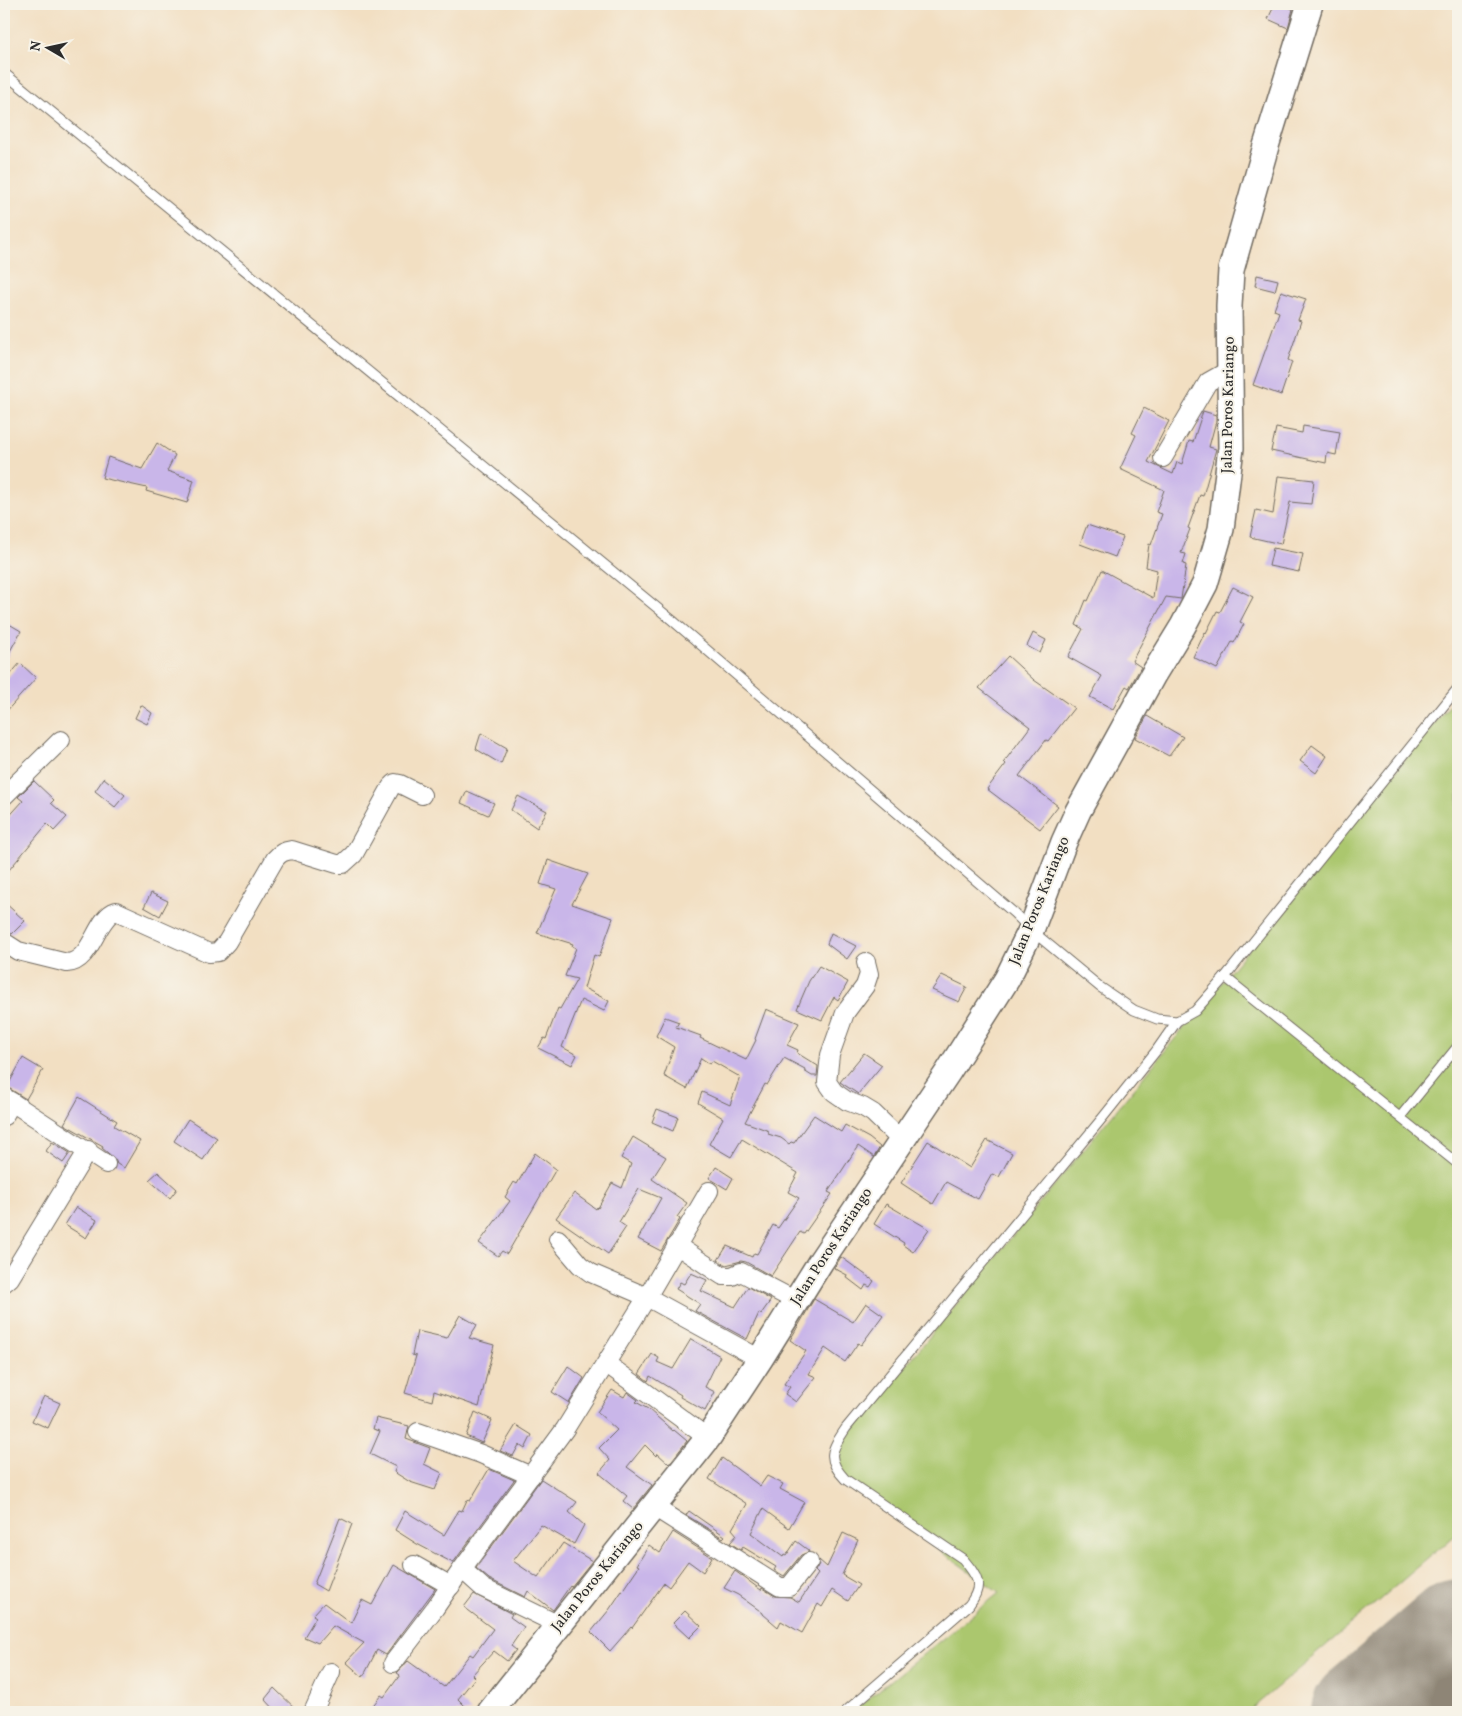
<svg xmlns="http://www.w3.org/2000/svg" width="1462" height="1716" font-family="Vollkorn,serif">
<rect width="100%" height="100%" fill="#f7f3e8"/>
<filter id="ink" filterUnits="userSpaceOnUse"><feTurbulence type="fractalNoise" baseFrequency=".02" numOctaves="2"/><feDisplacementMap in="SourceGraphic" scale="10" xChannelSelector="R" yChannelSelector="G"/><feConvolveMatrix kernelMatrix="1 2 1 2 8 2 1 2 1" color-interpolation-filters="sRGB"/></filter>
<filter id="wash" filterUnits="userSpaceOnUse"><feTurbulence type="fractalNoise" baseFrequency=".0096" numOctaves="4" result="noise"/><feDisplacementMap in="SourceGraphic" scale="20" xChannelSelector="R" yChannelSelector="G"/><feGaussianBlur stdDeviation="1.12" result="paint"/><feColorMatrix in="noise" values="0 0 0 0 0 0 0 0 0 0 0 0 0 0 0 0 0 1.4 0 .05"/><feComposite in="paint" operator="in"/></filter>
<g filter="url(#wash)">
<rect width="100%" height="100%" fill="#f2dfc2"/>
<path fill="#abc76e" stroke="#6b794c" d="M1458 695V1533L1248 1712H852L999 1593 833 1473V1454Z"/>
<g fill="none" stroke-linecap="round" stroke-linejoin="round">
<path stroke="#8e8576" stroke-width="41" d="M1426 1712C1432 1678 1437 1667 1458 1640"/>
<path stroke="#8e8576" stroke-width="104" d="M1363 1712 1458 1631"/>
</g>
<g id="blocks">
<g fill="#c9b6e9">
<path d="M1275 4H1281L1293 9 1288 28 1268 19Z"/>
<path d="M1257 275 1278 280 1275 291 1255 286Z"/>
<path d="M1281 291 1306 299 1298 320 1301 321 1288 360 1292 362 1281 395 1253 385 1279 312 1274 310Z"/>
<path d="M1144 408 1169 421 1148 462 1173 474 1177 462 1182 464 1189 441 1193 442 1203 411 1216 415V421L1209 447 1216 449 1203 496 1200 495 1188 528 1190 529 1181 553 1186 554 1183 564 1186 565 1181 599 1166 597 1132 661 1141 667 1129 688 1126 686 1113 709 1090 697 1102 676 1068 657 1083 629 1076 625 1086 600 1088 601 1102 570 1153 598 1157 570 1146 567 1149 544 1151 545 1162 514 1156 512 1164 490 1120 469 1136 435 1132 433Z"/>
<path d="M1303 426 1340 432 1336 455 1327 453 1326 463 1271 451 1276 428 1302 433Z"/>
<path d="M157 443 175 455 167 471 194 480 187 503 146 491 147 488 102 478 108 457 142 469Z"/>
<path d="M1278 476 1314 480 1311 504 1290 502 1281 544 1250 537 1256 510 1273 514Z"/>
<path d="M1087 525 1123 537 1115 557 1080 544Z"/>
<path d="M1273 548 1303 554 1299 572 1269 566Z"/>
<path d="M1233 587 1253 597 1240 622 1244 624 1234 643 1232 642 1217 669 1193 657 1205 632 1206 633 1217 611 1220 612Z"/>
<path d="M4 621 21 631 4 662Z"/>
<path d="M1033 633 1046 640 1040 653 1027 646Z"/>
<path d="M1008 656 1034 680 1074 708 1048 741 1046 740 1019 776 1058 806 1040 829 987 789 1006 764 1004 762 1030 727 979 688Z"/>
<path d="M20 663 36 678 4 714V682Z"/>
<path d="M141 705 152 713 147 724 135 718Z"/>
<path d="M1147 716 1183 737 1169 756 1135 738Z"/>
<path d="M481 733 507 748 501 764 476 749Z"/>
<path d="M1312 745 1327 756 1316 773 1300 761Z"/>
<path d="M104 778 125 795 115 807 95 791Z"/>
<path d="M34 781 54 800 51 803 67 817 54 831 47 824 4 876V822L23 801 18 797Z"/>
<path d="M467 791 494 803 488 815 461 803Z"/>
<path d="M518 796 547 811 537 828 511 810Z"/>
<path d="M548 860 588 874 572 904 613 918 599 957 594 955 584 988 609 1001 604 1011 581 1000 562 1047 577 1055 572 1065 538 1048 544 1038 546 1039 558 1008 560 1009 577 979 565 976 576 948 572 946 573 944 537 933 556 889 540 884Z"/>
<path d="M151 893 168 901 160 916 144 907Z"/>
<path d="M4 902 25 921 12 934 4 931Z"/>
<path d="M831 933 856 946 847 959 827 944Z"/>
<path d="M819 966 848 982 838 1000 834 997 822 1020 797 1009 809 981Z"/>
<path d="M942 975 967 987 959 1002 932 990Z"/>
<path d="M766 1009 799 1023 787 1045 798 1050 797 1053 818 1066 817 1076H812L804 1071 805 1069 784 1058 767 1085 765 1084 745 1122 769 1131 768 1134 781 1138 789 1144 791 1142 794 1143 814 1115 841 1132 845 1125 869 1138 880 1147 874 1157 858 1146 828 1192 832 1194 804 1234 800 1232 771 1276 746 1262 741 1261 726 1265 718 1260 727 1246 752 1257 754 1253 757 1254 773 1225 778 1228 799 1198 788 1192 798 1173 742 1139 731 1157 709 1144 723 1118 698 1103 702 1092 730 1105 740 1077 712 1061 710 1064 701 1058 687 1089 664 1076 674 1047 656 1036 665 1017 679 1022 676 1027 701 1036 700 1038 746 1060 756 1040 755 1039Z"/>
<path d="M864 1053 882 1065 858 1094 840 1082Z"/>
<path d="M23 1058 43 1070 26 1099 7 1087Z"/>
<path d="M79 1097 117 1121 114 1126 140 1141 124 1168 117 1164 115 1159 102 1148 103 1146 64 1124Z"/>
<path d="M657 1109 678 1117 673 1131 652 1122Z"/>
<path d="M188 1119 217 1138 203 1160 174 1141Z"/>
<path d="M633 1137 666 1157 652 1179 687 1203 677 1217 680 1219 661 1251 638 1239 661 1198 639 1189 619 1222 626 1227 608 1254 556 1218 574 1193 596 1209 597 1207 598 1208 612 1183 622 1188 631 1164 621 1158Z"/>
<path d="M987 1140 1012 1153 999 1177 992 1174 978 1199 946 1182 933 1204 901 1183 928 1141 970 1168Z"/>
<path d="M52 1142 70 1153 63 1163 46 1151Z"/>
<path d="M535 1153 556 1169 507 1254 502 1251 498 1256 479 1243 510 1201 505 1197 514 1182 517 1184Z"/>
<path d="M716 1167 733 1178 727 1189 709 1178Z"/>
<path d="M158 1172 177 1189 170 1198 149 1180Z"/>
<path d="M886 1204 929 1229 913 1252 903 1245 904 1243 874 1224Z"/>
<path d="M76 1207 97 1220 86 1238 65 1225Z"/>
<path d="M841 1257 874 1281 870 1287 866 1285 863 1290 846 1277 847 1275 834 1268Z"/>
<path d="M691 1273 707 1280 701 1291 735 1307 748 1287 771 1300 761 1314 759 1313 747 1339 695 1311 700 1304 676 1289 680 1282 684 1284Z"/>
<path d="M814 1299 853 1322 866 1303 883 1315 861 1345 858 1343 845 1362 825 1348 809 1374 816 1377 796 1402 785 1394 790 1387 784 1384 806 1351 790 1340Z"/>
<path d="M460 1315 477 1325 469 1338 494 1345 479 1407 434 1391 432 1401 405 1393 416 1356 412 1355 417 1331 447 1338Z"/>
<path d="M691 1339 720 1356 705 1387 715 1392 705 1411 680 1397 681 1395 650 1376 648 1381 639 1374 652 1354 659 1358 657 1362 673 1369Z"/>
<path d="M568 1366 584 1378 569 1403 552 1392Z"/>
<path d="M612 1390 624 1397 627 1392 638 1400 636 1402 648 1409 673 1431 674 1430 687 1441 669 1464 657 1453 656 1456 645 1445 627 1467 652 1485 633 1509 623 1501 627 1496 599 1473 610 1460 599 1448 617 1430 597 1412Z"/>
<path d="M44 1396 60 1403 48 1428 32 1421Z"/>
<path d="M475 1412 492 1420 482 1443 466 1436Z"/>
<path d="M376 1418 409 1426 406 1439 430 1448 424 1464 442 1473 435 1490 410 1482 394 1472 396 1467 370 1454 380 1431 373 1429Z"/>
<path d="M516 1425 532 1435 525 1449 519 1445 513 1456 500 1451Z"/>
<path d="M722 1458 760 1486 767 1476 783 1484 780 1489 804 1502 789 1528 763 1509 751 1533 783 1557 784 1555 786 1556 796 1541 808 1550 809 1552 801 1555 784 1576 774 1570 776 1567 743 1547 741 1550 730 1543 737 1535 732 1529 747 1504 709 1479Z"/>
<path d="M489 1469 514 1480 453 1563 417 1544 395 1530 405 1511 444 1535 459 1510 462 1511 467 1500 470 1501Z"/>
<path d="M541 1479 577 1502 569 1512 584 1525 574 1544 541 1525 513 1561 538 1578 563 1543 592 1561 571 1587 570 1586 553 1610 528 1591 525 1597 489 1579 476 1568Z"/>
<path d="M689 1511 725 1536 723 1538 686 1515Z"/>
<path d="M340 1518 352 1524 326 1591 314 1584Z"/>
<path d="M673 1532 712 1557 703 1572 688 1561 669 1587 664 1583 632 1628 631 1627 610 1651 591 1632 609 1610 639 1566 637 1565 649 1545 660 1553Z"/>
<path d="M843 1533 858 1540 842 1575 859 1585 848 1601 832 1590 822 1607 818 1604 802 1633 781 1621 778 1627 763 1614V1613L738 1595 724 1588 735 1571 761 1590 762 1588 775 1596 790 1597 799 1602 818 1574 815 1571 819 1564V1560L827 1567Z"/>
<path d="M394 1565 435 1589 386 1655 377 1650 363 1677 346 1662 364 1643 333 1626 318 1643 304 1637 316 1617 313 1615 324 1603 351 1623 362 1600 372 1605Z"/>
<path d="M474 1594 512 1614 510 1617 524 1627 511 1646 516 1650 507 1661 494 1651 472 1675 475 1678 458 1699 471 1712H368L381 1695 384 1697 400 1675 397 1673 408 1661 444 1687 470 1654 473 1656 493 1629 464 1607Z"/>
<path d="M685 1611 701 1626 689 1638 673 1623Z"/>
<path d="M274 1688 299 1712H277L265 1699Z"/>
</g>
</g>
</g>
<g filter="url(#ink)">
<use href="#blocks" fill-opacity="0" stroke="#716a60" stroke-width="1"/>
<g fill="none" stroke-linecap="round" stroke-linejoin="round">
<defs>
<g id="lane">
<path d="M4 73 672 620 1014 913 1031 930 1100 987 1134 1010 1157 1019 1177 1021 1195 1011 1225 977 1458 688"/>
<path d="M1225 977 1458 1164"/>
<path d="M1400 1117 1458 1046"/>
<path d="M845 1712 969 1605C984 1585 978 1577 963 1559L845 1479C825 1458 832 1449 846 1428L1104 1116 1156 1051 1177 1021"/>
</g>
<g id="street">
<path d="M1163 458 1208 382 1231 369"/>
<path d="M4 796 61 740"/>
<path d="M4 942 18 951 67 963C92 962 96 917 116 911L209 953 218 952 227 942 275 859C280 853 284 851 292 850L337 864H343L354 854 391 787 395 783 400 784 422 795"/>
<path d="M866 962 869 974 865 986 845 1013 830 1055 827 1082 834 1092 847 1101 863 1107 873 1113 902 1141"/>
<path d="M4 1097 106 1164"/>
<path d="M4 1116 12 1102"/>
<path d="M558 1239 580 1265 591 1273 647 1297 760 1359"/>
<path d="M676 1245 723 1276H732L741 1272 796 1301"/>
<path d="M4 1283 10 1278 88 1150"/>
<path d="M607 1364 708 1438"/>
<path d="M418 1432 481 1454 531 1476"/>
<path d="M654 1507 780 1587H789L809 1562"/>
<path d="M414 1565 451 1586"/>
<path d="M559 1625 483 1588 462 1569 565 1429 647 1297 709 1191"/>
<path d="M393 1663 435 1608 462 1569"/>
<path d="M313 1712 331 1672"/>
</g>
<path id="secondary" d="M490 1712 708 1438 760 1359 821 1261 948 1072 1007 979 1031 930 1064 842 1078 811 1153 675 1183 626 1205 584 1221 529 1231 448 1229 306 1231 270 1266 146 1310 4"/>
</defs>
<use href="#lane" stroke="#716a60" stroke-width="11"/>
<use href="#street" stroke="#716a60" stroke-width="20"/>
<use href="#secondary" stroke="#716a60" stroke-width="28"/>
<use href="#lane" stroke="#fff" stroke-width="9"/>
<use href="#street" stroke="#fff" stroke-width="18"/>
<use href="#secondary" stroke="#fff" stroke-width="25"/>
</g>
</g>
<g text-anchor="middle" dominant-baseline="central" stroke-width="4" stroke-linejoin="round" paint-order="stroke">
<g font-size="15" fill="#2b2b2b" stroke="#f7f3e8">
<text transform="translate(1229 405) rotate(-89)">Jalan Poros Kariango</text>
<text transform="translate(1040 901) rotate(-68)">Jalan Poros Kariango</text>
<text transform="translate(832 1247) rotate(-57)">Jalan Poros Kariango</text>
<text transform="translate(598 1577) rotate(-51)">Jalan Poros Kariango</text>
</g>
</g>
<rect width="1462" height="1716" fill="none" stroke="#f7f3e8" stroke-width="20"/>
<g transform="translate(48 48) rotate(279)" stroke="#f7f3e8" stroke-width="4" paint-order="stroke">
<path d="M0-4L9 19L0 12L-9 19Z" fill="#2b2b2b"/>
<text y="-8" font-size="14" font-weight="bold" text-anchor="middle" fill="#2b2b2b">N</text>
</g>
</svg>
